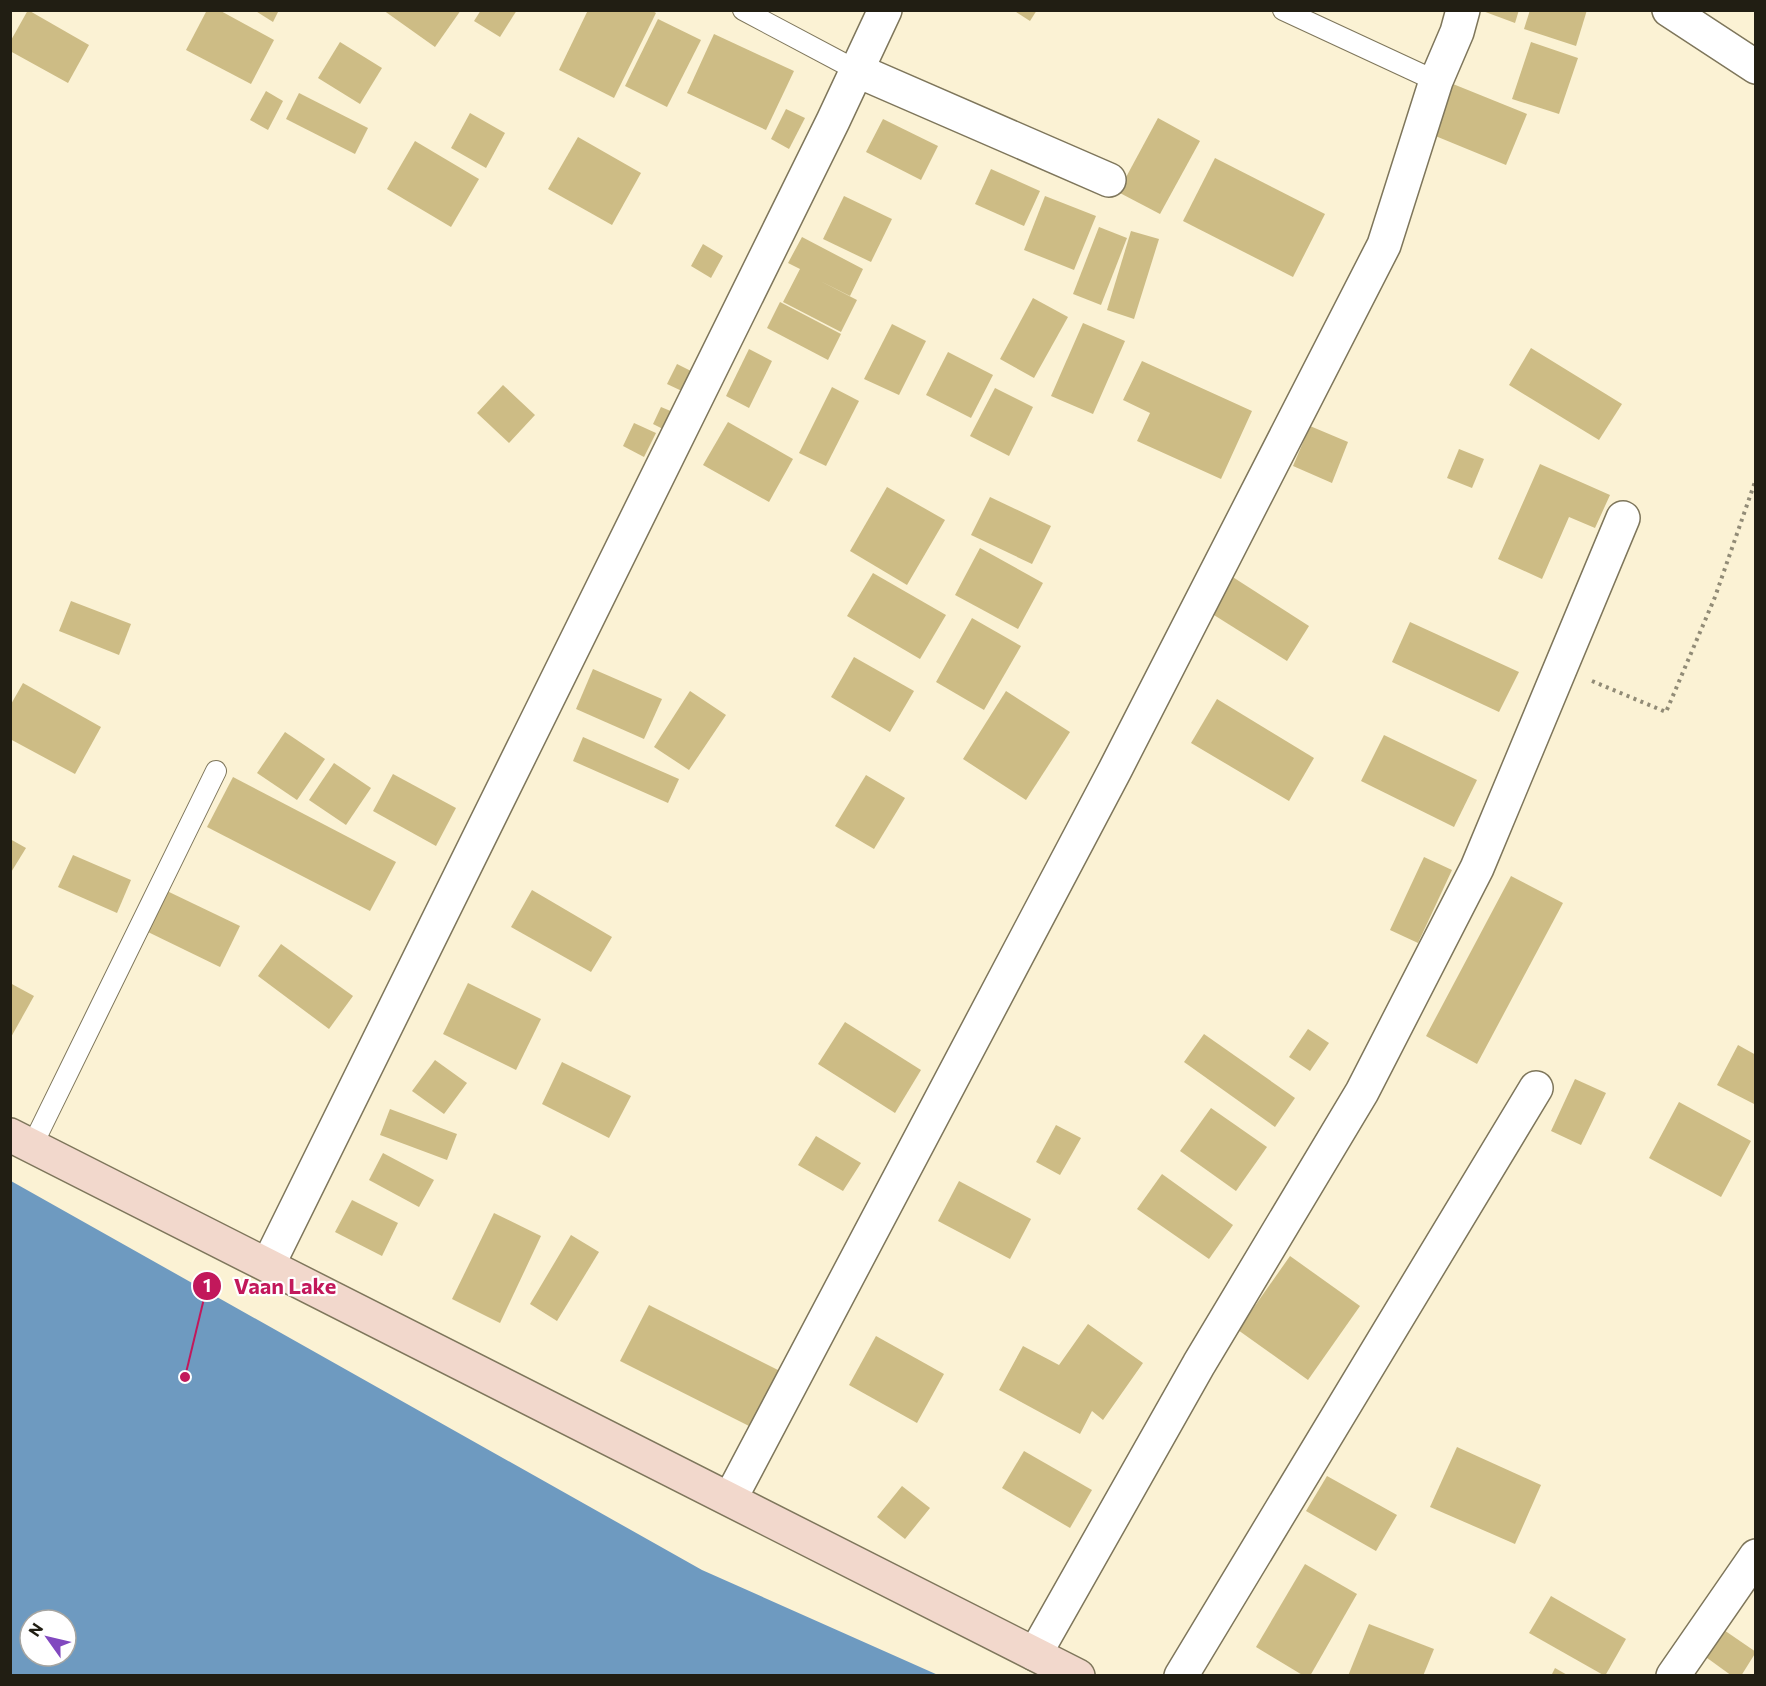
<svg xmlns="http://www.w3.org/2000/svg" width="1766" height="1686" font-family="Commissioner,sans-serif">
<rect width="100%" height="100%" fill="#fbf2d4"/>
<path fill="#6e9ac0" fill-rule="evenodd" d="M11 1181 702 1570 938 1675H11ZM30 1620H66V1656H30Z"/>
<g fill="#cdbc85">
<path d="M28 10 89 45 68 83 10 51V42Z"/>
<path d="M207 10H219L274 40 251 84 186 50Z"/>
<path d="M254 10H279L273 22Z"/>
<path d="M383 10H461L435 47Z"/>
<path d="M481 10H517L500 37 474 21Z"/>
<path d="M588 10H651L656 13 614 98 559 70Z"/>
<path d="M1013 10H1037L1030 21Z"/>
<path d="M1480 10H1519L1515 23Z"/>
<path d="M1530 10H1587L1576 46 1524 29Z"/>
<path d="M658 19 701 40 667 107 625 86Z"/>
<path d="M714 34 794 71 766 130 687 93Z"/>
<path d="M340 42 382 68 360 104 318 78Z"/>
<path d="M1531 42 1578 58 1559 114 1512 99Z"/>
<path d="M1453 84 1527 114 1506 165 1433 135Z"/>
<path d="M266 91 283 101 268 130 250 120Z"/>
<path d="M299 93 368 128 355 154 286 119Z"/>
<path d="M786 109 805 118 789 149 771 139Z"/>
<path d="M470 113 505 133 486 168 451 148Z"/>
<path d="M1158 118 1200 141 1160 214 1118 192Z"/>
<path d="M883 119 938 146 921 180 866 152Z"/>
<path d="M578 137 641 173 612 225 548 189Z"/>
<path d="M415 141 479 179 451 227 387 189Z"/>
<path d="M1215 158 1325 214 1293 277 1183 221Z"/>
<path d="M991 169 1040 191 1024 226 975 204Z"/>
<path d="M844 196 892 219 871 262 823 239Z"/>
<path d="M1045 196 1096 216 1074 270 1024 250Z"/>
<path d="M1099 227 1127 238 1101 305 1073 294Z"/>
<path d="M1131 231 1159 239 1134 319 1107 310Z"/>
<path d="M802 237 863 269 850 296 820 281 857 300 841 332 783 302 800 269 788 263Z"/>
<path d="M703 244 723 256 711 278 691 266Z"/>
<path d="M1033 298 1068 317 1034 378 1000 359Z"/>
<path d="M780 302 841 334 828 360 767 328Z"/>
<path d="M1083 323 1125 341 1093 414 1051 396Z"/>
<path d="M892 324 926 341 899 395 864 379Z"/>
<path d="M1531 348 1622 404 1599 440 1509 385Z"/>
<path d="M749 349 772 361 749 408 726 396Z"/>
<path d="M948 352 993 375 971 418 926 395Z"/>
<path d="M1142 361 1252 411 1221 479 1137 441 1150 413 1123 400Z"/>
<path d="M677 364 693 372 684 392 667 384Z"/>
<path d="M503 385 535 415 509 443 477 413Z"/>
<path d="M832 387 859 401 826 466 799 453Z"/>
<path d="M995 388 1033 407 1009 456 970 436Z"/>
<path d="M661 407 673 412 665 430 653 424Z"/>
<path d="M728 422 793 459 769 502 703 465Z"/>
<path d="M634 423 656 433 644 457 623 446Z"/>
<path d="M1310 426 1348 442 1332 483 1293 466Z"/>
<path d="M1459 449 1484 459 1472 488 1447 478Z"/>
<path d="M1540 464 1610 495 1595 528 1569 517 1542 579 1498 559Z"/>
<path d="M887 487 945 520 907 585 850 551Z"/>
<path d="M990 497 1051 526 1032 564 971 535Z"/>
<path d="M980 548 1043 583 1018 629 955 595Z"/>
<path d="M873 573 946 615 920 659 847 616Z"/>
<path d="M1228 574 1309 626 1287 661 1206 610Z"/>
<path d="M71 601 131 624 119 655 59 631Z"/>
<path d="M972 618 1021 646 984 710 936 682Z"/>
<path d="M1410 622 1519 672 1499 712 1392 662Z"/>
<path d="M854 657 914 691 890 732 831 697Z"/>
<path d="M593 669 662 699 644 739 576 709Z"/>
<path d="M23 683 101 727 75 774 10 739V706Z"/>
<path d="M690 691 726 715 689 770 654 747Z"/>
<path d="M1006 691 1070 732 1026 800 963 759Z"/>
<path d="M1217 699 1314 758 1289 801 1191 743Z"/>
<path d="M285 732 325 759 297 800 257 773Z"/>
<path d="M1384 735 1477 780 1454 827 1361 781Z"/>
<path d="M583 737 679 779 668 803 573 761Z"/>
<path d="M334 763 371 788 346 825 309 800Z"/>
<path d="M393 774 456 808 436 846 373 811Z"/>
<path d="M866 775 905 798 874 849 835 826Z"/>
<path d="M233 777 396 862 370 911 207 827Z"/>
<path d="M10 839 26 848 10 874Z"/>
<path d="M73 855 131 880 117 913 58 887Z"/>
<path d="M1424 857 1452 870 1418 943 1390 930Z"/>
<path d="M1511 876 1563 903 1477 1064 1426 1036Z"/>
<path d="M532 890 612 937 591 972 511 927Z"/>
<path d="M167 891 240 926 220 967 148 932Z"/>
<path d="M281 944 353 996 329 1029 258 976Z"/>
<path d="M10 983 34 996 10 1039Z"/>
<path d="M468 983 541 1019 516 1070 443 1034Z"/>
<path d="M845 1022 921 1070 895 1113 818 1064Z"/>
<path d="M1308 1029 1329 1043 1310 1071 1289 1057Z"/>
<path d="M1204 1034 1295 1098 1275 1127 1184 1062Z"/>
<path d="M1738 1045 1756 1055V1105L1717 1085Z"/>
<path d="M435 1060 467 1083 444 1114 412 1091Z"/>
<path d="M562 1062 631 1096 609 1138 542 1104Z"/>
<path d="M1575 1079 1606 1093 1581 1145 1551 1131Z"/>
<path d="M1679 1102 1751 1141 1721 1197 1649 1158Z"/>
<path d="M1211 1108 1267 1147 1236 1191 1180 1151Z"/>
<path d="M390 1109 457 1134 447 1160 380 1135Z"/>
<path d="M1056 1125 1081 1138 1060 1175 1036 1162Z"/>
<path d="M816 1136 861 1163 843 1191 798 1165Z"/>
<path d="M383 1153 434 1180 419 1207 369 1180Z"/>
<path d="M1162 1174 1233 1225 1209 1259 1137 1209Z"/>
<path d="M959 1181 1031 1219 1010 1259 938 1221Z"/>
<path d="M352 1200 398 1223 382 1256 335 1232Z"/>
<path d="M494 1213 541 1236 500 1323 452 1299Z"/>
<path d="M571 1235 599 1252 557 1321 530 1304Z"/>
<path d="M1290 1256 1360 1306 1308 1380 1238 1330Z"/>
<path d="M649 1305 780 1371 751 1427 620 1361Z"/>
<path d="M1088 1324 1143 1363 1103 1420 1092 1411 1080 1434 999 1390 1023 1346 1059 1365Z"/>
<path d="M876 1336 944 1374 917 1423 849 1385Z"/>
<path d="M1457 1447 1541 1485 1515 1544 1430 1507Z"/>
<path d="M1024 1451 1092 1490 1070 1528 1002 1488Z"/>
<path d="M1327 1476 1397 1515 1376 1551 1306 1511Z"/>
<path d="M902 1486 930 1508 905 1539 877 1517Z"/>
<path d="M1305 1564 1357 1594 1310 1676H1304L1256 1647Z"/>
<path d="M1551 1596 1626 1639 1605 1676 1529 1633Z"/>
<path d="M1369 1624 1434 1649 1423 1676H1348Z"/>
<path d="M1721 1628 1756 1652 1741 1676H1732L1703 1655Z"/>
<path d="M1555 1668 1569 1676H1551Z"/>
</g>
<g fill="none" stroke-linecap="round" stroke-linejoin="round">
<defs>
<g id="lane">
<path d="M743 10 856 70"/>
<path d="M1283 10 1436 81"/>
<path d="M32 1146 216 771"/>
</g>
<g id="street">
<path d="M1669 10 1756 67"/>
<path d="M856 70 1109 180"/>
<path d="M268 1265 833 121 885 10"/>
<path d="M730 1499 1115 770 1384 245 1436 81 1457 32 1463 10"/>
<path d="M1035 1654 1199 1364 1362 1092 1477 868 1623 518"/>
<path d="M1181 1676 1536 1088"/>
<path d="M1673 1676 1756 1556"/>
</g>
<path id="secondary" d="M10 1135 1078 1676"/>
</defs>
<use href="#lane" stroke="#7e765b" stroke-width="22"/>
<use href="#street" stroke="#7e765b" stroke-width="36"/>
<use href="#secondary" stroke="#7e765b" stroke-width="36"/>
<path stroke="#918b76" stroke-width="4" stroke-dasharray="3 4.5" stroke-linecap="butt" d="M1592 681 1666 712 1715 597 1756 479"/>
<use href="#lane" stroke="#fff" stroke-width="20"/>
<use href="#street" stroke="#fff" stroke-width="33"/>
<use href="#secondary" stroke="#f2d8cc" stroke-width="33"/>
</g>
<path fill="none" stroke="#c2185b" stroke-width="2" d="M185 1377L207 1286"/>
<g fill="#c2185b" stroke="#fff" stroke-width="2">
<circle cx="185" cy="1377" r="6"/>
<circle cx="207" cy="1286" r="15"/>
</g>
<g font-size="18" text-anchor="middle" font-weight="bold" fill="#fff">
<text x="207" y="1292">1</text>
</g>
<g font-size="22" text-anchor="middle" font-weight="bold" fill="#c2185b" stroke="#fff" stroke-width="4.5" stroke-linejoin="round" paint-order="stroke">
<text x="285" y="1294">Vaan Lake</text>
</g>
<rect width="1766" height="1686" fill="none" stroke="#211e13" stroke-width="24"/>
<g transform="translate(48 1638) rotate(304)"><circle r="28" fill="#ffffff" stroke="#a6a5a1" stroke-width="1.5"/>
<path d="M0-4.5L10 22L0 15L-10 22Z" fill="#8148bf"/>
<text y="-9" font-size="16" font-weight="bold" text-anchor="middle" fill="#211e13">N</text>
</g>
</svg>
